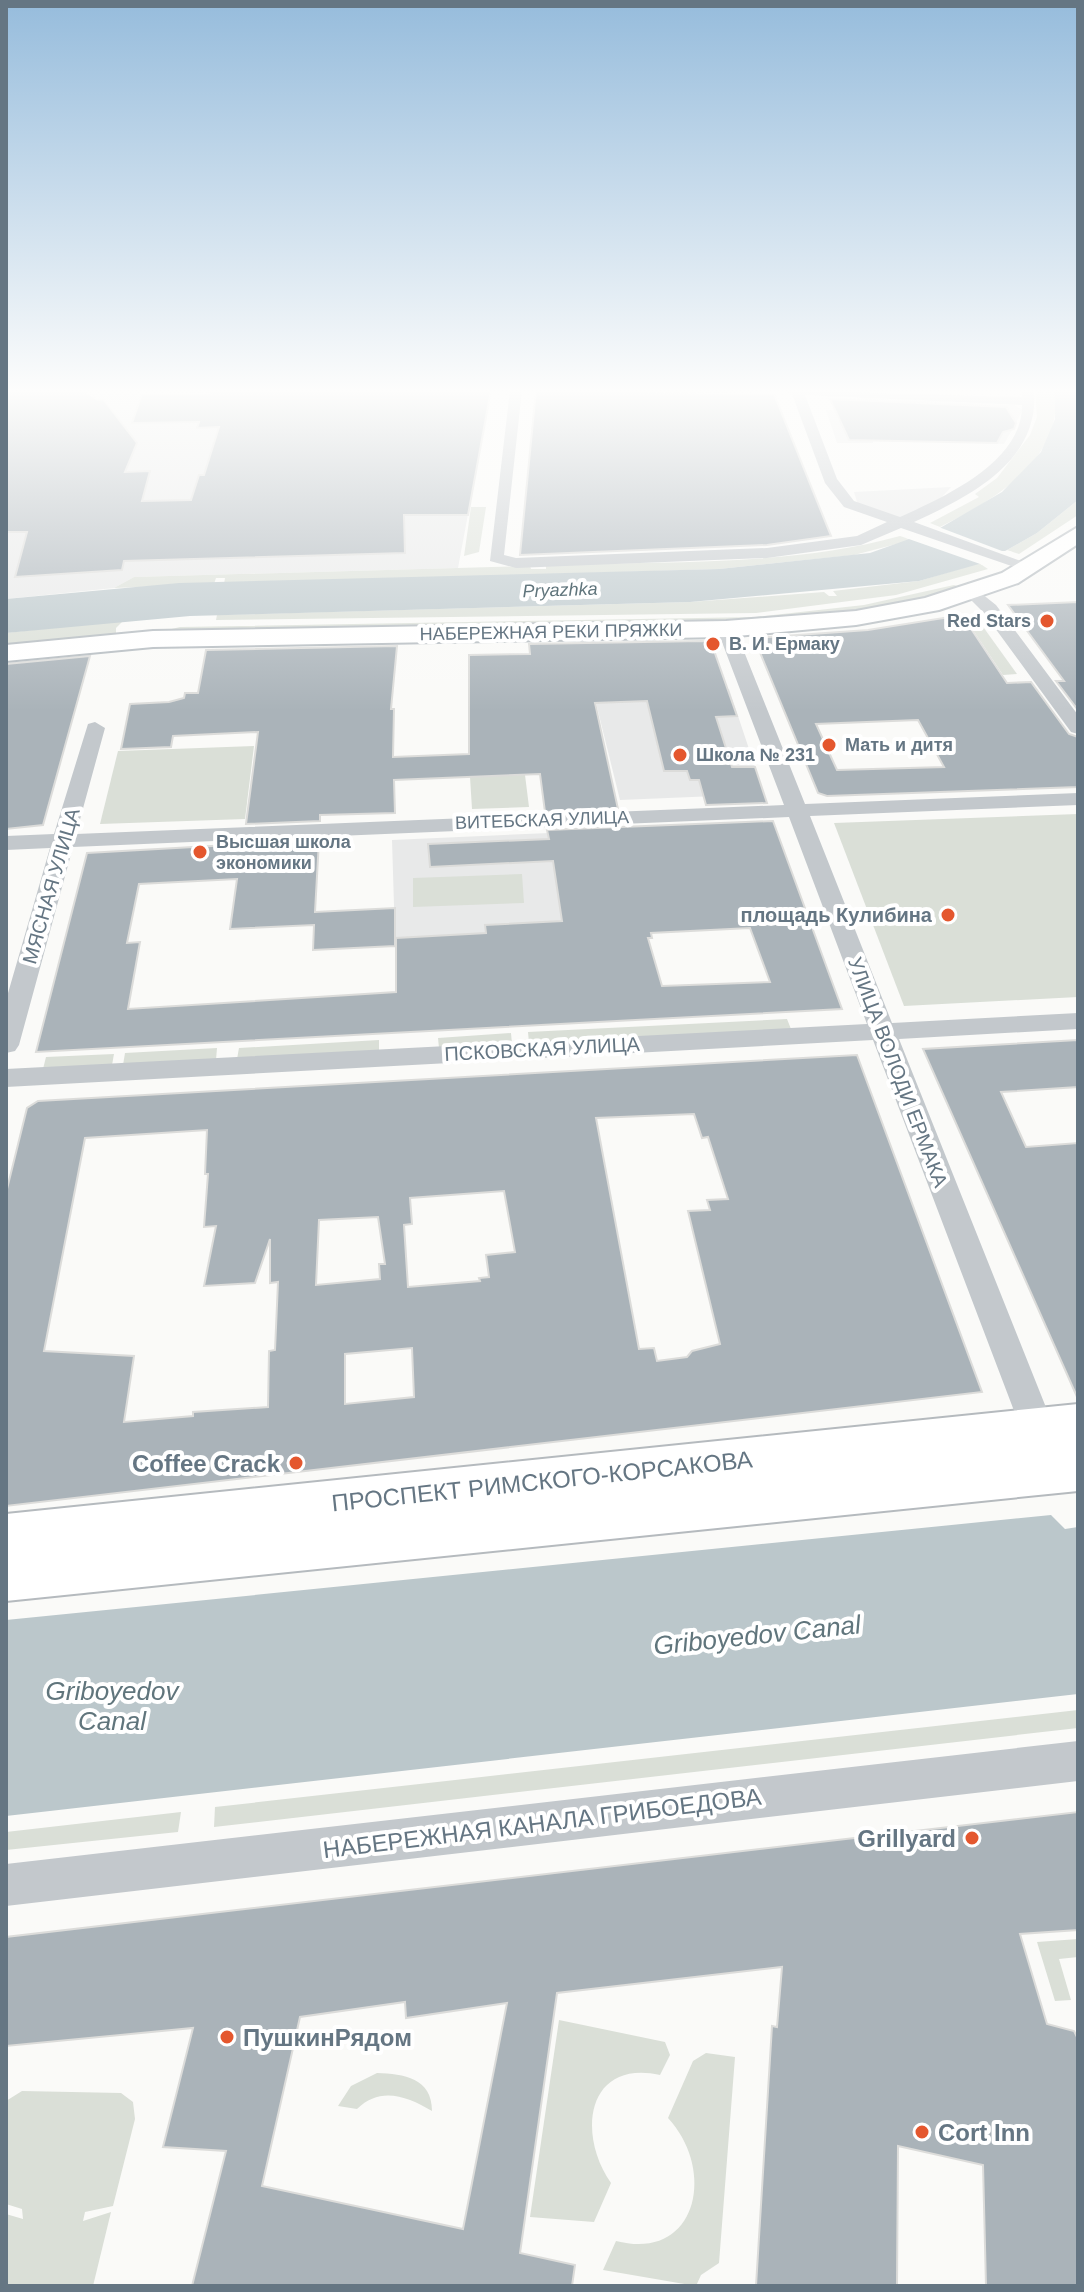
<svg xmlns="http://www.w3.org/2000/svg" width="1084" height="2292" font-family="Arial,sans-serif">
<rect width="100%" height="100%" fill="#fafaf8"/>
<g fill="#e8e9e9">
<path d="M6 390H491L458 568 134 577 114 588 6 599Z"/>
<path d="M864 398 1014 405 1023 410 1004 444 873 440V443H837L826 410 869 411Z"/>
<path d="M951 487 934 506 900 520 858 505 854 492Z"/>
<path d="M729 689 764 794 620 800 596 703 657 701 656 691Z"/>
<path d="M549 833 564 921 485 925 486 933 395 938 392 840Z"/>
</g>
<g fill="#dadfd7">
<path d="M1035 390H1055C1064 460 994 500 940 527L930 523 979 497 975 494 997 478 1030 435 1037 417Z"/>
<path d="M1078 500V515L1019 554 1007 550 1037 533Z"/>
<path d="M471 507H486L479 552 464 556Z"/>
<path d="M900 536 912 540 854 555 719 569 224 584 225 578H216L214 584 114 588 134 577 530 566 531 569H546V565C663 561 788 567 900 536Z"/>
<path d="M979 563 988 569 896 595 756 613 216 620 217 615 690 602 824 592 829 596H837L833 591 919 581Z"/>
<path d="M954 585 957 586C841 629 706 623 584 625 443 627 301 629 159 632L180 627 756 617 864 605Z"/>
<path d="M976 617 1017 674 1003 675 965 618Z"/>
<path d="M124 620 116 628V634L146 633 6 646V633Z"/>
<path d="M254 746 245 819 100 824 118 751Z"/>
<path d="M525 775 529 807 472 809 470 777Z"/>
<path d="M1078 814V997L904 1006 834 823Z"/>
<path d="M522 874 524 903 413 907V878Z"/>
<path d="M787 1019 791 1029 529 1043 528 1032Z"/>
<path d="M511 1033 512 1044 439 1048 438 1038Z"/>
<path d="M379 1040V1051L237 1059 239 1048Z"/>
<path d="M217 1048 216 1060 123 1065 125 1053Z"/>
<path d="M114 1054 112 1065 43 1069 46 1057Z"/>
<path d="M1078 1710V1728L214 1827 215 1807Z"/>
<path d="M181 1812 178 1832 6 1850V1832Z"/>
<path d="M1078 1939V1957L1059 1959 1071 2000 1055 2001 1037 1942Z"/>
<path d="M559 2020 665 2042 670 2055 660 2075C586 2059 577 2135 611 2183L594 2222 530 2217Z"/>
<path d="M706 2053 735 2057 719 2263 701 2275 696 2286 603 2270 616 2241C697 2262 717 2171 668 2118L693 2061Z"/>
<path d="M377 2073C404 2074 432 2078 432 2111 407 2096 380 2086 357 2109L338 2106 351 2086Z"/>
<path d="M22 2091 121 2093 133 2102 135 2119 113 2206 85 2212 83 2221 111 2212 93 2286H6V2214L23 2219 22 2209 6 2204V2101Z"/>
</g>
<g fill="#bbc7cb">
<path d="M1055 390H1078V500L1037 533 1007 550 979 564 919 581 690 602 190 616 6 633V599L179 583 719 569 870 553 940 528 1002 492 1041 452 1055 419Z"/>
<path d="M1051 1515 1065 1529 1078 1527V1694L6 1816V1620Z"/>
</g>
<path fill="#fafaf8" d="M936 526 1002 551H1012L983 565 906 538Z"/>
<g fill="#aab3b9" stroke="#dcdcda" stroke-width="2" fill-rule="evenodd">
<path d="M6 390H83L98 400 103 399 137 443 125 472 150 471 142 501 191 500 199 475H204L219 427 197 428 199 422 132 423 142 394 209 393 211 390H491L468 515H404L405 553 124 561 122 570 15 577 27 532H6Z"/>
<path d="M536 390 774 394 831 536 767 545 520 555Z"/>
<path d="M830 399 1006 407 1016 423 1014 429 1003 432 997 443 849 440Z"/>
<path d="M1078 602V710L1056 681H1064L1008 605Z"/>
<path d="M962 615 1007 683 1031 682 1069 734 1078 737V787L827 796 818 793 754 638 868 630ZM918 720 944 767 837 770 816 724Z"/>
<path d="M702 641 711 642 737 716 716 717 732 767H755L767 803 706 805 699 780H690L687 771H664L647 701 595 703 618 809 545 812 540 774 394 780 395 813 320 815V821L246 824 258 732 173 736 171 747 121 749 130 704 169 702 184 698 185 693H198L206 650 397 646 391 709H394L393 757 469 754V655L530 654 529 644Z"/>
<path d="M90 656 43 825 6 829V664Z"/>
<path d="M773 821 842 1009 36 1052 87 853 319 840 315 912 395 908V946L313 950 314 925 230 929 237 879 139 884 127 943 140 942 128 1009 396 992V938L486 933 485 925 562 921 553 861 430 867 428 844 549 839 547 830ZM750 928 770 982 662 986 648 938H652L651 933Z"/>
<path d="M1078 1040V1087L1001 1092 1026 1147 1078 1143V1399L923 1049Z"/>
<path d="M857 1055 982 1392 6 1506V1193L27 1108 38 1101ZM694 1114 702 1138 708 1137 728 1199 707 1200 710 1210 688 1211 720 1344 692 1351 687 1357 657 1361 654 1348 639 1349 596 1118ZM207 1130 205 1174H208L204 1227 216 1226 204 1286 255 1283 270 1239V1283L278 1282 275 1350 269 1351 268 1407 193 1412V1416L124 1422 134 1356 44 1351 85 1138ZM504 1191 515 1252 486 1255 489 1277 479 1278 480 1281 408 1287 404 1225 412 1224 410 1198ZM378 1217 385 1264H379L380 1279 316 1285 319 1220ZM412 1348 414 1397 345 1404V1354Z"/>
<path d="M1078 1812V1930L1020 1934 1047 2024 1074 2031 1078 2039V2286H986L983 2165 898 2146 897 2286H756L772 2026 777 2027 782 1967 557 1993 520 2253 575 2265 572 2286H192L226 2151 163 2147 193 2028 6 2046V1937ZM405 2002 406 2018 507 2003 463 2229 262 2186 300 2017Z"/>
</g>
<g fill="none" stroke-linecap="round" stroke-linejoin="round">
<defs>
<path id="secondary" d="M1078 527V544L1018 583 939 610 856 625 726 637 153 647 6 661V645L153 631 726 621 856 611 925 598 1002 573Z"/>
<path id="primary" d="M1078 1404V1491L6 1601V1514Z"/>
</defs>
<use href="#secondary" stroke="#b3babf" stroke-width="4"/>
<use href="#primary" stroke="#b5babe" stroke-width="4"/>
<g fill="#c3c8cc" fill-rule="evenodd">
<path d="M510 390H522L504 555 516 558 767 548 857 536 887 522 844 507 825 483 792 394 783 390 1022 397V390H1034C1040 461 971 496 914 522L1037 567 1029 572 1023 570 901 528 861 545 767 558 516 568 490 561ZM805 395 1022 405C1023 462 944 497 900 517L854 501 837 479Z"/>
<path d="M972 586 996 605 1078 715V734L1071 732 984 613 966 595V587Z"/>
<path d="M726 624 735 629 805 804 1078 793V805L810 816 892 1023 1078 1013V1029L899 1039 1061 1445 1056 1455 1044 1459 1032 1455 1027 1445 873 1040 6 1087V1069L867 1024 789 817 73 847 19 1045 15 1051 6 1053V1000L50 848 6 850V836L54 834 88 724 95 722 105 728 76 834 784 805 717 629Z"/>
<path d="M1078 1741V1781L6 1906V1864Z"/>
</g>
<use href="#secondary" fill="#fff" fill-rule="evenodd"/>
<use href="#primary" fill="#fff" fill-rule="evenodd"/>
</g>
<linearGradient id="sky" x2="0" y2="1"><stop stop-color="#96bcdc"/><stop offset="0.55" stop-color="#fdfdfc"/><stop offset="1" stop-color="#fdfdfc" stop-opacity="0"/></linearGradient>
<rect width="1084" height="711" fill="url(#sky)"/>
<g fill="#e4572e" stroke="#fff" stroke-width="3">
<circle cx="1047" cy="621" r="8"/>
<circle cx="713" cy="644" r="8"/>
<circle cx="829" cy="745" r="8"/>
<circle cx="680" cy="755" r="8"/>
<circle cx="200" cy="852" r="8"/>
<circle cx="948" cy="915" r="8"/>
<circle cx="296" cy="1463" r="8"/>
<circle cx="972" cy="1838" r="8"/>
<circle cx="227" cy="2037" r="8"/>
<circle cx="922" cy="2132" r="8"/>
</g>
<g text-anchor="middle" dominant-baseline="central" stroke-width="8" stroke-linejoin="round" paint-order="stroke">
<g font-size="18" font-style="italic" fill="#60757c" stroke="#fff">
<text transform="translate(560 590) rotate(-2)">Pryazhka</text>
</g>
<g font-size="18" font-weight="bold" fill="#657683" stroke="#fff" text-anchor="start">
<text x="1031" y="621" text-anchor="end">Red Stars</text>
<text x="729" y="644">В. И. Ермаку</text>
<text x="845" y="745">Мать и дитя</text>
<text x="696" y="755">Школа № 231</text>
<text x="216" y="842">Высшая школа<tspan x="216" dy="21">экономики</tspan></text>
</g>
<g font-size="18" fill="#657683" stroke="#fff">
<text transform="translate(551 632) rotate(-1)">НАБЕРЕЖНАЯ РЕКИ ПРЯЖКИ</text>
<text transform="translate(542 820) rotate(-2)">ВИТЕБСКАЯ УЛИЦА</text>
</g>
<g font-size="20" fill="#657683" stroke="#fff">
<text transform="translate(51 886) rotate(-74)">МЯСНАЯ УЛИЦА</text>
<text transform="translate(542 1049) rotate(-3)">ПСКОВСКАЯ УЛИЦА</text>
<text transform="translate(898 1072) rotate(69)">УЛИЦА ВОЛОДИ ЕРМАКА</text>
</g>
<g font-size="20" font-weight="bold" fill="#657683" stroke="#fff" text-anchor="end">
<text x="932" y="915">площадь Кулибина</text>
</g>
<g font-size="24" font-weight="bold" fill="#657683" stroke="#fff" text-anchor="end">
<text x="280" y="1463">Coffee Crack</text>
<text x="956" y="1838">Grillyard</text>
<text x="243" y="2037" text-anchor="start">ПушкинРядом</text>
<text x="938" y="2132" text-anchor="start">Cort Inn</text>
</g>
<g font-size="24" fill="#657683" stroke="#fff">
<text transform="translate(542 1481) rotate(-6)">ПРОСПЕКТ РИМСКОГО-КОРСАКОВА</text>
<text transform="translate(542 1823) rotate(-7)">НАБЕРЕЖНАЯ КАНАЛА ГРИБОЕДОВА</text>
</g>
<g font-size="26" font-style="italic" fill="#60757c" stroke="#fff">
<text transform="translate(757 1635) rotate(-6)">Griboyedov Canal</text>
<text x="112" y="1691">Griboyedov<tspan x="112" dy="30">Canal</tspan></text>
</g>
</g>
<rect width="1084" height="2292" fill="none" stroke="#657683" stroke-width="16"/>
</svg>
